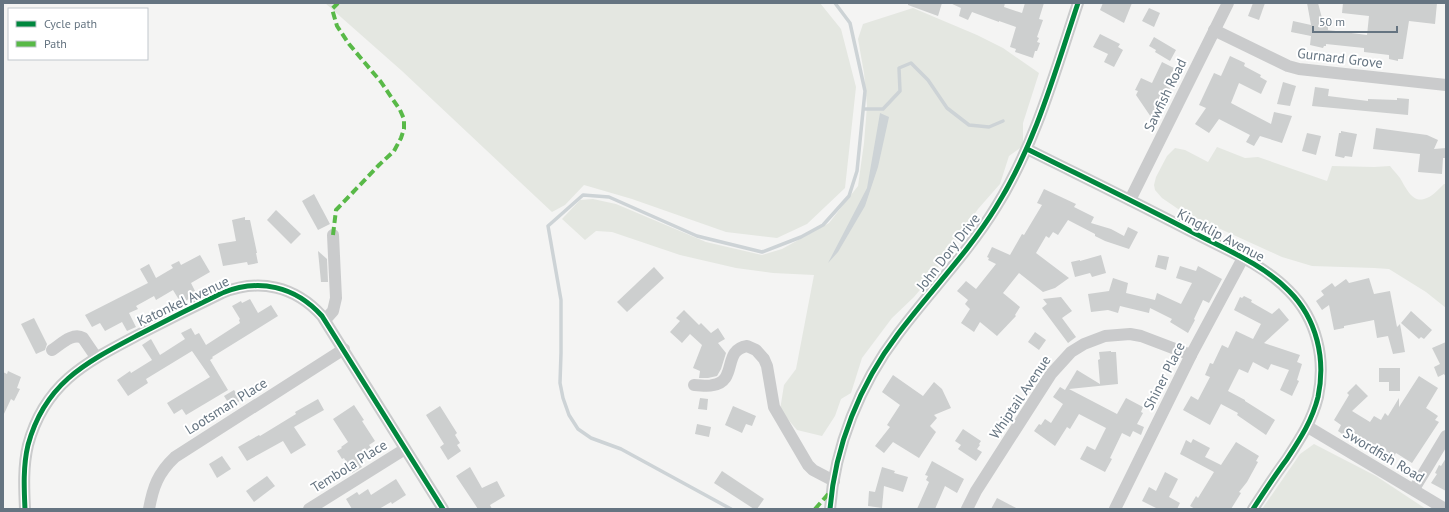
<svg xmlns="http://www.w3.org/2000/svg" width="1449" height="512" font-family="'PT Sans',sans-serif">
<rect width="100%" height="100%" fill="#f4f4f3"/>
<g fill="#e4e7e1">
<path d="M325 3H820L841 29 856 87 845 188 807 224 777 238 726 232 632 199 584 185 565 205 552 212 402 71Z"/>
<path d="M913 8 977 35 1003 48 1039 73 1023 123V146L1009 156 1000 184 978 209 935 272 914 297 892 318 862 358 851 393 841 399 835 416 822 436 797 430 780 410 784 385 796 369 814 275 773 273 736 268 680 255 612 232 596 231 585 240 562 219 580 200 593 199 616 204 706 242 762 255 782 249 829 223 858 186 864 143 867 106 864 73 858 39 863 24Z"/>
<path d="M1217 147 1245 158 1258 157 1327 181 1332 166 1374 167 1390 166C1393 170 1397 174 1400 178 1405 186 1412 203 1424 199 1432 197 1438 190 1444 184H1446V308L1426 292 1389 269 1374 268 1312 266 1282 257 1181 211 1162 198 1155 190 1154 185 1156 177 1167 156 1175 148 1185 150 1208 162Z"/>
<path d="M1314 444 1376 476 1426 509H1262L1300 454Z"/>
</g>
<path fill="#cdd3d6" d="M880 113 889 117 878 167 865 206 838 252 828 263 867 188Z"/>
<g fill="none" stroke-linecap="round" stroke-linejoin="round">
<g stroke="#cdd3d6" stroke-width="3.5">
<path d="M864 109H883L900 91 899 68 911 63 928 80 947 108 969 125 989 127 1003 121"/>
<path d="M731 509 621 449 591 438 578 429 569 415 563 398 560 383 561 353V300L548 226 583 195 609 197 697 236 762 252 801 237 823 225 849 196 857 171 865 91 850 23 835 3"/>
</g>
</g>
<g fill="#cdcfcf">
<path d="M908 3H942L938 16 908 5Z"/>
<path d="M950 3H1005L1004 7 1022 13 1025 3H1044L1039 19 1043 20 1037 37 1039 38 1037 42 1040 43 1037 51H1035L1033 58 1015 52 1016 49 1010 47 1016 27 999 21V22L972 12 968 20 959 16 961 8Z"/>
<path d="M1103 3H1132L1124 23 1100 10Z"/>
<path d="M1253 3H1265L1259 20 1248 16Z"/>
<path d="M1307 3H1318L1323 22H1328V30L1367 35 1369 16 1342 13 1343 3H1437L1435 24 1409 21 1403 59H1398V61L1389 59V55L1364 52V48L1326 44V46H1324L1323 48 1310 45 1311 36 1291 32 1293 21 1311 25Z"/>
<path d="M1149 8 1160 13 1154 27 1142 21Z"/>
<path d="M1100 34 1120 44 1118 47 1123 50 1114 67 1104 62 1108 54 1093 47Z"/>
<path d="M1154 37 1176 50 1170 61 1155 52 1156 50 1149 46Z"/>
<path d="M1230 56 1245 63 1244 66 1261 75 1260 77 1267 81 1261 94 1239 83 1231 103 1271 124 1274 112 1292 116 1282 143 1260 136 1254 146 1246 142 1250 135 1219 119 1209 133 1195 124 1206 108 1199 105 1214 73 1221 76Z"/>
<path d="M1162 62 1174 68 1166 86 1170 88 1153 120 1136 95 1138 91 1135 90 1141 78 1152 83Z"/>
<path d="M1283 82 1296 86 1290 106 1277 104Z"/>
<path d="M1315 87 1329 89 1328 96 1368 101V99L1397 100V98L1409 99 1408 115 1312 106Z"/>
<path d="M1376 128 1427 135 1438 140 1434 149 1446 148V158H1443L1442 174 1418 172 1420 154 1373 149Z"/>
<path d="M1341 131 1357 134 1352 157 1345 156 1344 158 1335 156 1339 133H1341Z"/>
<path d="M1307 133 1321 136 1316 155 1302 151Z"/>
<path d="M1044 189 1076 204 1074 207 1094 217 1091 223 1111 229 1124 236 1128 227 1138 232 1129 249 1105 241 1095 236V234L1068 220 1058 235 1053 232 1049 238 1046 236 1036 253 1069 278 1055 288 1043 292 1019 273 1003 293 1020 307 1015 315 1016 316 997 336 980 322 974 332 961 323 970 309 965 304 968 300 957 291 966 281 976 289 996 264 988 260 989 258 987 257 992 247 1010 255 1022 234 1024 235 1042 205 1037 203Z"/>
<path d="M314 194 330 224 318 230 302 201Z"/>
<path d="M276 210 301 234 291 244 267 220Z"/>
<path d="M245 217V220H250L257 253H256L258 263 248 265 247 262 223 266 218 244 236 241 232 220Z"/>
<path d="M318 251 327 259 328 282H321Z"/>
<path d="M200 255 210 272 191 283 197 295 181 303 173 290 156 300 154 296 136 306 138 309 129 313 136 327 127 331 122 322 105 331 100 323 92 327 85 315 148 283 140 269 149 264 156 278 173 268 171 265 179 261 181 265Z"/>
<path d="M1101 255 1106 273 1092 277 1090 273 1075 277 1071 262 1080 260V261Z"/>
<path d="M1158 255 1169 257 1166 270 1155 267Z"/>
<path d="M1180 266 1196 271 1198 266 1222 279 1209 303 1203 300 1194 319 1195 320 1188 333 1170 322 1172 319 1150 308 1149 313 1120 306 1118 313 1108 310 1091 312 1088 294 1109 291 1113 278 1128 283 1126 293 1155 300 1157 293 1181 304 1192 283 1176 278Z"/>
<path d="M654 267 664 278 627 312 617 302Z"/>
<path d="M1369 278 1374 294 1390 291 1397 327 1400 324 1405 352 1393 354 1388 336 1377 338 1374 320 1344 326V328L1334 330 1329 305 1322 310 1316 301 1324 295 1321 291 1332 283 1335 287 1346 279 1349 283Z"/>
<path d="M1244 296 1252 300 1251 302 1272 314 1279 308 1289 320 1264 343 1300 355 1297 362 1302 364 1297 380 1299 381 1292 396 1280 390 1289 370 1271 364 1268 370 1253 362 1248 373 1239 369 1228 391 1245 400V401L1275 420 1266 435 1237 415 1238 413 1221 404 1210 425 1183 410 1191 396 1198 400 1210 377 1205 375 1210 363 1213 364 1222 345 1228 348 1236 331 1253 339 1261 324 1234 310 1240 297 1242 298Z"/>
<path d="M1061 297 1072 311 1062 318 1076 337 1068 343 1042 308 1047 304 1043 299Z"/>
<path d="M250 299 258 313 271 305 278 316 212 357 213 358 210 360 228 390 186 415 182 409 174 414 167 403 210 377 192 351 146 379 148 383 128 396 117 380 130 371 131 373 152 360 142 345 151 339 160 355 185 339 181 333 191 328 195 335 199 333 206 345 240 323 239 320 240 319 232 306 241 301 242 303Z"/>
<path d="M684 310 699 325 701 323 711 333 718 328 725 339 718 343 726 353 721 369 717 376 708 378H699L700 371 693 368 702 345 690 334 682 343 670 332 680 321 676 318Z"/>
<path d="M1411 311 1432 330 1424 339 1421 337 1419 339 1401 323Z"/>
<path d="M34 318 47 344 45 350 36 354 21 324Z"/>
<path d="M1035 332 1046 340 1039 350 1028 342Z"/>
<path d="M1446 342V377L1444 374 1438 377 1434 367 1440 364 1432 348Z"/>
<path d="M1111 351V352H1116L1118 384 1069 389 1117 414 1126 398 1143 407 1141 412 1143 413 1137 424 1144 427 1141 435 1133 431 1130 437 1122 433 1110 458 1112 459 1105 472 1080 459 1087 446 1095 450 1106 428 1079 414 1070 429 1067 427 1055 446 1034 431 1039 424 1041 425 1045 419 1051 423 1063 404 1053 397 1060 387 1065 390 1077 370 1100 384 1098 360 1100 359 1099 352Z"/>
<path d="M1379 368H1400V391H1389V382H1379Z"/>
<path d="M8 371 21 377 17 388 20 389 14 401 11 399 3 416V372L7 374Z"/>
<path d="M893 375 923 396 934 382 942 389 951 408 934 415 937 418 930 426 936 432 919 458 893 442 884 453 875 446 890 427 887 425 900 405 882 392Z"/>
<path d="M1419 376 1438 388 1426 408 1438 416 1435 420 1439 422 1412 463 1396 453 1394 456 1378 446 1376 448 1351 433 1348 438 1338 431 1341 425 1334 420 1349 395 1347 393 1356 384 1368 396 1352 411 1370 422 1374 416 1381 420 1385 413 1388 416 1399 398V407Z"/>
<path d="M234 390 241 400 231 407 224 396Z"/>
<path d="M700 398 708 399 707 410 698 409Z"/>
<path d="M318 399 324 410 294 427 306 445 291 454 283 441 247 461 238 447 259 435 260 436 296 414 295 412Z"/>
<path d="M354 405 364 420 362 421 375 441 369 445 373 451 358 461 362 467 352 473 344 458 342 459 337 451 342 448 341 447 348 442 333 419Z"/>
<path d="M440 406 457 433 455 435 460 443 457 445 461 451 448 460 440 447 444 444 426 415Z"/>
<path d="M733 406 756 416 752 426 746 424 742 433 725 425Z"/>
<path d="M697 424 711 427 709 437 695 434Z"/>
<path d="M963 429 981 441 979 444 980 445 977 449 982 452 976 461 958 449 961 445 955 441Z"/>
<path d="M1193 439 1210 448 1205 457 1221 465 1236 442 1259 456 1256 461 1258 462 1247 482 1239 492 1241 493 1231 509H1195L1190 506 1196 496 1198 498 1214 472 1180 454 1186 440 1191 443Z"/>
<path d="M222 456 231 469 217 478 209 464Z"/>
<path d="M1446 458V491L1431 483 1437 474 1435 473 1439 465 1441 466Z"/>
<path d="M932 461 964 479 957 493 945 486 935 509H917L929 482 926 480 928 476 925 475Z"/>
<path d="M470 467 482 488 497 481 505 496 490 505 492 509H478L456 476Z"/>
<path d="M882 467 895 471 894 473 908 477 903 492 884 486 882 508 868 506 869 491 875 492Z"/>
<path d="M722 471 764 499 757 509H754L714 483Z"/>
<path d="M1165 472 1178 479 1169 497 1180 503 1177 509H1158L1142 501 1149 487 1156 491Z"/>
<path d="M267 476 275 486 254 502 246 491Z"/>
<path d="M396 479 406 495 392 504 391 502 379 509H352L346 499 357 492 359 495 368 489 371 495Z"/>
<path d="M997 498 1018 509H991Z"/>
</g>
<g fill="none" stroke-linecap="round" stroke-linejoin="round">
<g stroke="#cacbcc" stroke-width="12">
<path d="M1214 30 1288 66 1299 69 1446 85"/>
<path d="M1027 149C1083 177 1139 204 1194 233 1227 250 1264 265 1289 291 1317 319 1326 359 1318 397 1312 421 1300 439 1287 459 1275 475 1264 492 1253 509"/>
<path d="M1130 200 1228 3"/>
<path d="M325 320 333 311 336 298 333 235"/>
<path d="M52 350C61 344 73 332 83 338L96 357"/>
<path d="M694 385C701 385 707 387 713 385 738 381 722 350 747 346L756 350 764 359 767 366 774 407 808 465 813 470 834 481"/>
<path d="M1308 427 1445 509"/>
<path d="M1414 489 1446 436"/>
<path d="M25 509C24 488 23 466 28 445 45 382 87 362 140 334 167 320 195 306 222 293 259 278 295 286 322 316L443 509"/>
<path d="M149 509C153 487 158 473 175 457L344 349"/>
<path d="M309 509 405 449"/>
<path d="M830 509C835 446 860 384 898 334 930 291 968 253 996 207 1035 145 1055 72 1078 3"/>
<path d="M967 509 976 491 1051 374 1071 352 1084 344 1105 336 1130 334 1141 336 1191 355"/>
<path d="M1115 509 1191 355 1243 258"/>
</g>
<g stroke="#58b947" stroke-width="4" stroke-dasharray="8 4" stroke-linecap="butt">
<path d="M333 235 336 210 379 165 394 151 401 138 404 129V119L400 110 381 82 349 44 337 26 332 9 338 3"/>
<path d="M815 509 831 491"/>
</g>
<defs>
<g id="cycleway">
<path d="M1027 149C1083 177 1139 204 1194 233 1227 250 1264 265 1289 291 1317 319 1326 359 1318 397 1312 421 1300 439 1287 459 1275 475 1264 492 1253 509"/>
<path d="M25 509C24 488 23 466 28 445 45 382 87 362 140 334 167 320 195 306 222 293 259 278 295 286 322 316L443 509"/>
<path d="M830 509C835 446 860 384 898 334 930 291 968 253 996 207 1035 145 1055 72 1078 3"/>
</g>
</defs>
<use href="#cycleway" stroke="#fff" stroke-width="8"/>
<use href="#cycleway" stroke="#00873e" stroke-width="5"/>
</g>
<g text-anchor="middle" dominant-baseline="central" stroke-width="4" stroke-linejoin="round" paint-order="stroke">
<g font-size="14" fill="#657481" stroke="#fff">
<text transform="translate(1340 58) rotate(7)">Gurnard Grove</text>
<text transform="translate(1165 95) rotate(-64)">Sawfish Road</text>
<text transform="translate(1221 235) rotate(28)">Kingklip Avenue</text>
<text transform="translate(948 252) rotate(-52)">John Dory Drive</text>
<text transform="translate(183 301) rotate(-25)">Katonkel Avenue</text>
<text transform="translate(1164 376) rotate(-63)">Shiner Place</text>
<text transform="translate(1020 397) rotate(-56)">Whiptail Avenue</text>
<text transform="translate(226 406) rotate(-32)">Lootsman Place</text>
<text transform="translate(1384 455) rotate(31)">Swordfish Road</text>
<text transform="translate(349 466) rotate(-32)">Tembola Place</text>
</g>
</g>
<rect width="1449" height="512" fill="none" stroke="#657481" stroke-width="8"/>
<rect x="8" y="8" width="140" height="52" fill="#ffffff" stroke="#c1c7cd"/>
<rect x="16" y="21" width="20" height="6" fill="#00873e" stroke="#c1c7cd"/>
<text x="44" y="28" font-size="12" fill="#657481">Cycle path</text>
<rect x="16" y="41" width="20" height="6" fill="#58b947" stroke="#c1c7cd"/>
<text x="44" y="48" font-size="12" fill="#657481">Path</text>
<path d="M1313 26v6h84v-6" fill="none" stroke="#657481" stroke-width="2"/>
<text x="1319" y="26" font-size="12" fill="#657481" stroke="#ffffff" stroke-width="3" paint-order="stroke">50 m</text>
</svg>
